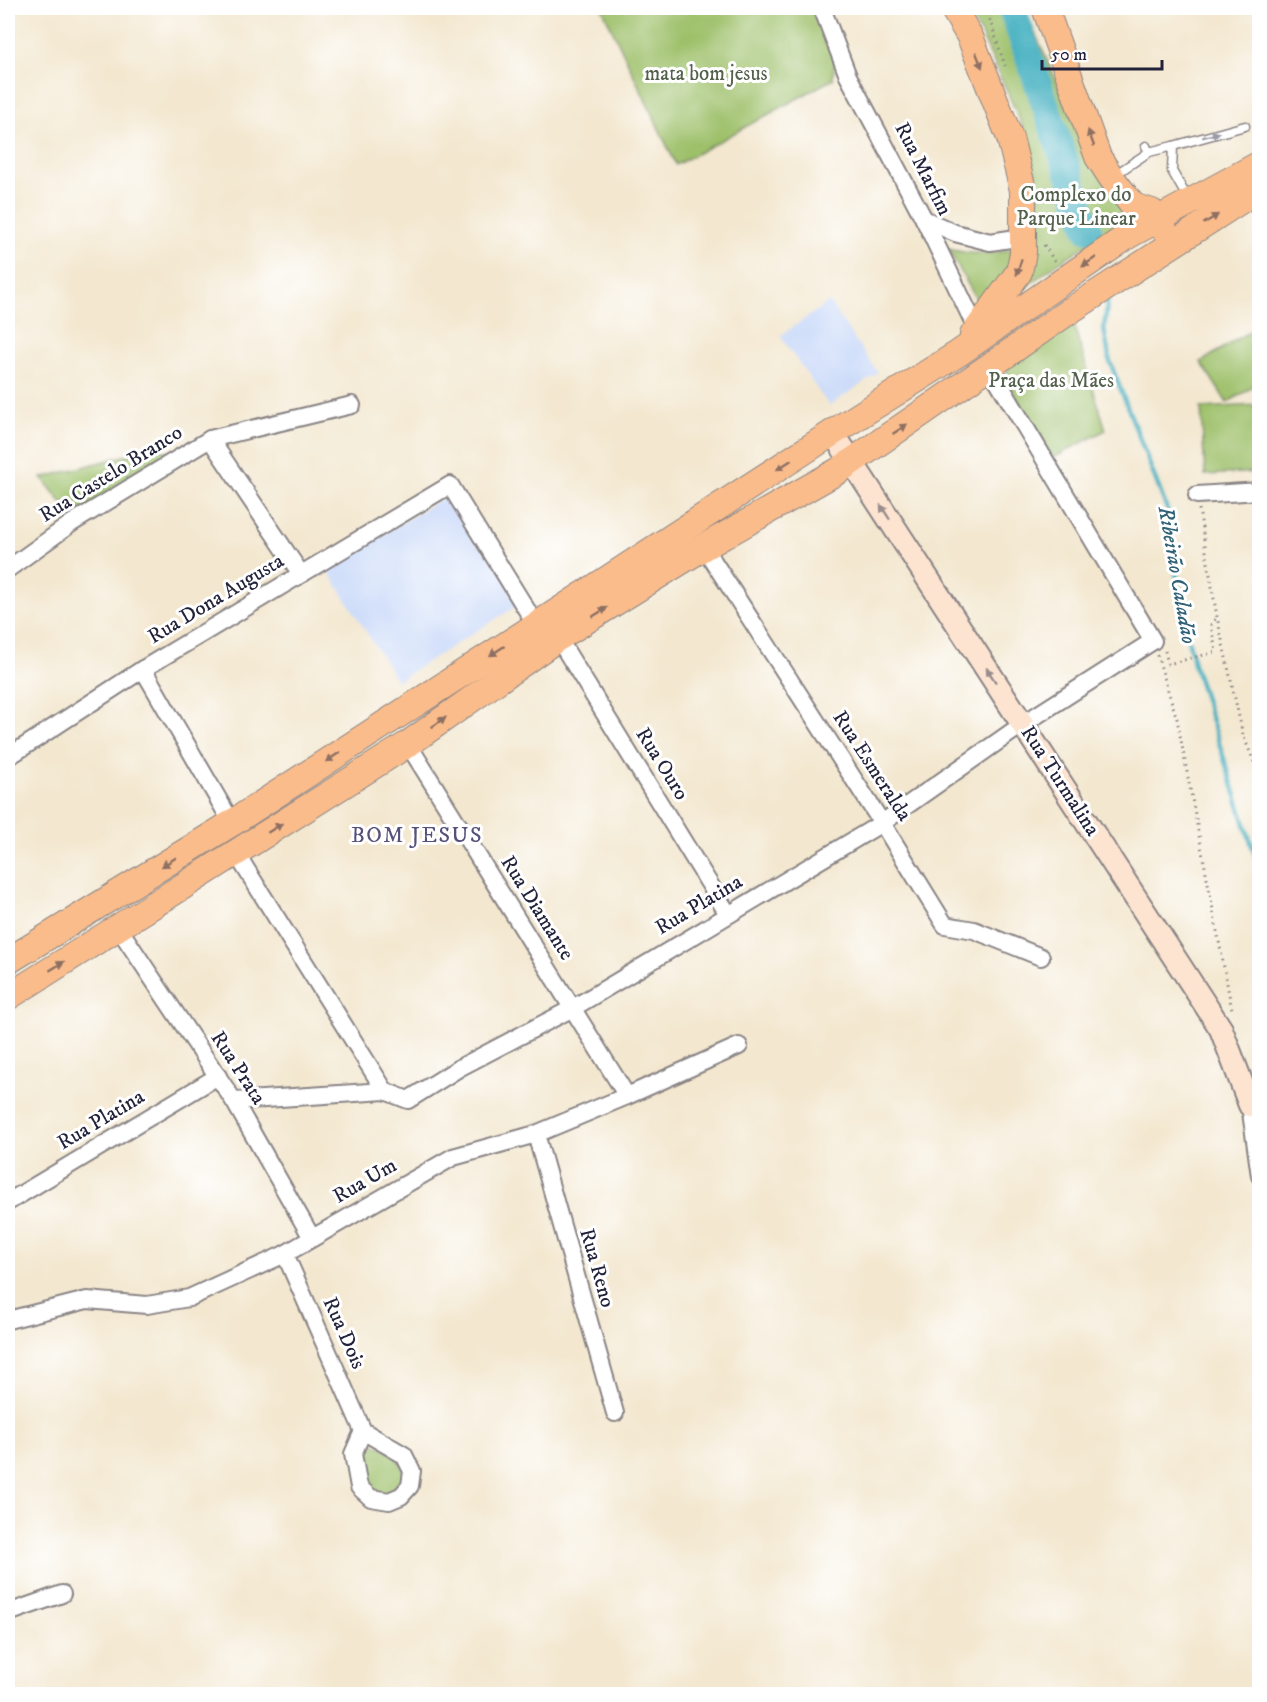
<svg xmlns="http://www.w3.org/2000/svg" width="1267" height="1702" font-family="'IM FELL DW Pica',serif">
<rect width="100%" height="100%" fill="#fff"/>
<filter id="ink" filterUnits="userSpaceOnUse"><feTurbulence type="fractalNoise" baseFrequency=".0167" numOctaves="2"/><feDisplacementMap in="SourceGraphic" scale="12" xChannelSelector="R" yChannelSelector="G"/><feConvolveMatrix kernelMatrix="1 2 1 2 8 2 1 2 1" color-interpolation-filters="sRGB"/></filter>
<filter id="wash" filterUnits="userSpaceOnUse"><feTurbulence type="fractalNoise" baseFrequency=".008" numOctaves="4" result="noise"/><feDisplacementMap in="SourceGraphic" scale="24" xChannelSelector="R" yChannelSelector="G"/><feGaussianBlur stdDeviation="1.35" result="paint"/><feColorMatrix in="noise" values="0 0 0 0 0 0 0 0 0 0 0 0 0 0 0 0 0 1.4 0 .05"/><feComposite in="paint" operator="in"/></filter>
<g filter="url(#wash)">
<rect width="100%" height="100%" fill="#f3e7cf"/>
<g fill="#ccdbf9">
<path d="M829 302 878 373 829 406 780 336Z"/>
<path d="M454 491 523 602 397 681 327 569Z"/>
</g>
<g fill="#9dc069" stroke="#607152" stroke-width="1.5">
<path d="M602 8H818L835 54 833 79 676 165Z"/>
<path d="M965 8H1024L1084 144 1140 212 1058 263 1000 305 1028 230 1040 192 1025 131 980 32Z"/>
<path d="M1018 247 991 301 978 302 948 249C973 255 994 255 1018 247Z"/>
<path d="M1072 320 1106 430 1053 458 1009 386 1007 373 1009 364Z"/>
<path d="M1259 325V383L1227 403 1201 362Z"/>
<path d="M1259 405V472L1205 475 1201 408Z"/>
<path d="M157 447 174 456 72 516 42 478Z"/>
<path d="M368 1440C388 1449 407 1459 405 1484L389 1496 364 1487C358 1469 360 1457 368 1440Z"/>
</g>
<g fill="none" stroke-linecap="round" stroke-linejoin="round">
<g stroke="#41aebf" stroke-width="4.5">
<path d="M1088 229 1095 247"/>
<path d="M1108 298 1104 329 1110 362 1167 509 1183 618 1195 668 1260 871"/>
</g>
<path stroke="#41aebf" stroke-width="28" d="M1012 8 1088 229"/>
</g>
</g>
<g filter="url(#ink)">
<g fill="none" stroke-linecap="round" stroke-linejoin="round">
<defs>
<g id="service">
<path d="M1149 152 1173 146"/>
<path d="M1113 176 1149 152 1146 146"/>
<path d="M1188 199 1172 171 1173 146 1245 126"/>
</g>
<g id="minor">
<path d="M822 8 848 76 924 219 977 330 984 328"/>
<path d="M924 219 955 233 990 242 1023 237"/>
<path d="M210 439 301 574"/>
<path d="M1197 495 1260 491"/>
<path d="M704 547 882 823 945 925 974 930 1041 957"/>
<path d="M8 569 72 523 210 439 352 405"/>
<path d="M558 638 728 914"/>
<path d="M143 669 232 823"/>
<path d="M408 744 627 1096"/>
<path d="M8 757 143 669 450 485 536 625"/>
<path d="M236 853 385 1091"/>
<path d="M118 927 234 1101 312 1238"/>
<path d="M234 1101 385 1091 408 1100 459 1068 573 1008 882 823 1023 724 1153 641 990 368"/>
<path d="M1250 1105 1260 1176"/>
<path d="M536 1134 615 1413"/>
<path d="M8 1202 218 1076"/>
<path d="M285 1254 363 1431 404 1455 412 1471 410 1486 401 1496 389 1501 371 1498 359 1487 353 1454 363 1431"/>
<path d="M8 1320 87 1300 147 1305 189 1298 285 1254 453 1157 536 1134 627 1096 739 1046"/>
<path d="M8 1613 62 1594"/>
</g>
<path id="secondary" d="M833 433 1221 1029 1250 1105H1260"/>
<g id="primary">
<path d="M953 8 970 37 1010 138 1023 190V253L1019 272 973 335"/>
<path d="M1045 8 1098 157 1111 177 1133 206 1152 212 1164 229"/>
<path d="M8 961 232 823 846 424 959 353 1129 235 1260 164"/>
<path d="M8 997 408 744 558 638 704 547 838 471 1068 312 1260 188"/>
</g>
</defs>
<use href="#service" stroke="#8a8485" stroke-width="11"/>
<use href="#minor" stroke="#8a8485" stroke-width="20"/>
<use href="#secondary" stroke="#8a8485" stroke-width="26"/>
<use href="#primary" stroke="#8a8485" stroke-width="28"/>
<g stroke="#8a8485" stroke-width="3" stroke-dasharray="1.5 4.5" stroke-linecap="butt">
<path d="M986 8 1005 66"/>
<path d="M1044 245 1055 262"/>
<path d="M1199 509 1217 617 1243 735 1260 776"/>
<path d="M1165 651 1168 664 1216 652 1211 625 1217 617"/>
<path d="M1157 655 1177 719 1232 1010"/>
</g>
<use href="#service" stroke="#fff" stroke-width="8"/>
<use href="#minor" stroke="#fff" stroke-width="16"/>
<use href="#secondary" stroke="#fde4d1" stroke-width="22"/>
<use href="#primary" stroke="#fabc8b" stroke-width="26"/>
</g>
<defs><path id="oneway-solid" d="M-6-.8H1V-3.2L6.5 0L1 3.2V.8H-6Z" transform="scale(1.5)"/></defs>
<g fill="#8e6f63">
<use href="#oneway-solid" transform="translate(979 60) rotate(68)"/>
<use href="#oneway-solid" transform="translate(1091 138) rotate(-110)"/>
<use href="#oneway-solid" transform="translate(1211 219) rotate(-32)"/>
<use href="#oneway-solid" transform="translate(1089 262) rotate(146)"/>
<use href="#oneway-solid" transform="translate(1019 267) rotate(108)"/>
<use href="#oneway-solid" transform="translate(900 429) rotate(-34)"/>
<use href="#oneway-solid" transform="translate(784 465) rotate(147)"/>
<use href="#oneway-solid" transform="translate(600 612) rotate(-32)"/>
<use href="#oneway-solid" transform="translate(497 651) rotate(147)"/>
<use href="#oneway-solid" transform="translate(439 722) rotate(-35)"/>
<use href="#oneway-solid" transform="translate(333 757) rotate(147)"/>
<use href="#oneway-solid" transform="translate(275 828) rotate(-32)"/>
<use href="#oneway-solid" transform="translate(169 862) rotate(148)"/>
<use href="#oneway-solid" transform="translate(57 966) rotate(-32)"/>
</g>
<use fill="#9c9ca7" href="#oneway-solid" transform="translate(1211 135) rotate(-15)"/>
<g fill="#9a8d8e">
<use href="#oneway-solid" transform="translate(885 512) rotate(-123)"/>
<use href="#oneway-solid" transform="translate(991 675) rotate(-123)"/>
</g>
</g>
<g text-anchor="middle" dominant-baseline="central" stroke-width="6" stroke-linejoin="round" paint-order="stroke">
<g font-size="21" fill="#53614d" stroke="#fff">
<text x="706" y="74">mata bom jesus</text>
<text x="1076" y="195">Complexo do<tspan x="1076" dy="24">Parque Linear</tspan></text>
<text x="1051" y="381">Praça das Mães</text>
</g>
<g font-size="21" fill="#22223b" stroke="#fff">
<text transform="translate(923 169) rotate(63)">Rua Marfim</text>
<text transform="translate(111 474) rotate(-32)">Rua Castelo Branco</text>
<text transform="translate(216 599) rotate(-31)">Rua Dona Augusta</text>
<text transform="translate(662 764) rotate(58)">Rua Ouro</text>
<text transform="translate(872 766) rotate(57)">Rua Esmeralda</text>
<text transform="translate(1060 781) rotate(57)">Rua Turmalina</text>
<text transform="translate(699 905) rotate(-31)">Rua Platina</text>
<text transform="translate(537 908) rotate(58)">Rua Diamante</text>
<text transform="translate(238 1068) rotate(57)">Rua Prata</text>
<text transform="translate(101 1120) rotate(-31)">Rua Platina</text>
<text transform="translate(365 1181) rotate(-30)">Rua Um</text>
<text transform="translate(597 1268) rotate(74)">Rua Reno</text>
<text transform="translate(344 1333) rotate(66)">Rua Dois</text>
</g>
<g font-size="22" font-style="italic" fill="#306176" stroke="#fff">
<text transform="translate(1177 575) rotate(80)">Ribeirão Caladão</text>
</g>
<g font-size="22" letter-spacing="1.5" fill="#555179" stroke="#fff">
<text x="417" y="835">BOM JESUS</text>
</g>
</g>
<rect width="1267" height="1702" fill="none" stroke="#fff" stroke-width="30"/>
<path d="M1042 60v9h120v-9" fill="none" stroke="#22223b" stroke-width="3"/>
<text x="1051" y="60" font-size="18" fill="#22223b" stroke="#ffffff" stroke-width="4.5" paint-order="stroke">50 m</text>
</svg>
